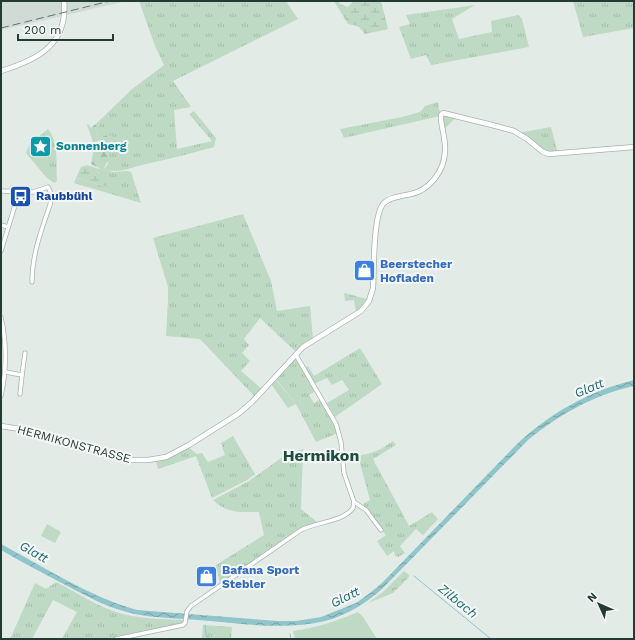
<svg xmlns="http://www.w3.org/2000/svg" width="635" height="640" font-family="'Work Sans',sans-serif">
<defs>
<pattern id="grass-tufts" width="24" height="20" patternUnits="userSpaceOnUse"><rect width="24" height="20" fill="#bedac4"/><path d="M3 7l-1-3M5 7V3M7 7l1-3M15 17l-1-3M17 17v-4M19 17l1-3" fill="none" stroke="#a3bca9"/></pattern>
<pattern id="forest-firs" width="22" height="20" patternUnits="userSpaceOnUse"><rect width="22" height="20" fill="#bedac4"/><path d="M5 1l3.5 6h-7zM16 11l3.5 6h-7z" fill="#a3bca9"/></pattern>
<pattern id="wetland-marsh" width="20" height="14" patternUnits="userSpaceOnUse"><rect width="20" height="14" fill="#bedac4"/><path d="M1 5h8M5 5V1M11 12h8M15 12V8" fill="none" stroke="#a3bca9"/></pattern>
<pattern id="park-crowns" width="20" height="18" patternUnits="userSpaceOnUse"><rect width="20" height="18" fill="#bedac4"/><path d="M2 6a3 3 0 1 1 6 0M12 15a3 3 0 1 1 6 0" fill="none" stroke="#a3bca9"/></pattern>
<pattern id="water-waves" width="16" height="10" patternUnits="userSpaceOnUse"><rect width="16" height="10" fill="#90c5cb"/><path d="M0 5q4-4 8 0t8 0" fill="none" stroke="#75a1a6"/></pattern>
</defs>
<rect width="100%" height="100%" fill="#e3ebe7"/>
<path fill="#d1dbd6" d="M1 1H127L1 30Z"/>
<g fill="url(#grass-tufts)">
<path d="M139 1H286L298 19 173 81 191 107 174 110 177 149 212 141 189 114 194 111 216 138 214 147C193 153 172 158 151 163 134 166 121 174 103 170L108 164 105 153 107 148 122 146 124 139H101L98 137 95 129 99 126 101 121 100 120 131 90 164 65 155 46Z"/>
<path d="M573 1H634V28L583 37Z"/>
<path d="M475 5 452 19 459 39 492 32 491 21 518 15 522 19 529 47 431 65 426 55 411 59 399 27 410 24 406 15Z"/>
<path d="M438 102 439 109 442 114 456 117 443 131 440 116 344 138 340 129 402 117 420 112 425 106Z"/>
<path d="M551 127 558 154H549L518 133Z"/>
<path d="M48 129C59 142 56 164 57 181L54 183 46 177 26 153C28 143 41 135 48 129Z"/>
<path d="M96 168 113 172 128 171 131 172 141 203 74 183 76 178 106 187Z"/>
<path d="M243 214 271 281 277 311 310 306 313 338 305 342 295 351 260 318 244 339 249 345 242 353 250 361 241 371 262 389 255 397 200 339 166 336 168 300V287L153 238Z"/>
<path d="M344 293 367 299 356 312 354 300 345 301Z"/>
<path d="M360 348 382 384 335 417 327 403 349 390 342 380 332 385 327 378 314 384 305 368 308 366 314 376Z"/>
<path d="M294 359 298 360 316 391 309 395 314 403 321 399 330 414 338 433 316 442 296 404 276 379Z"/>
<path d="M233 436 255 474 247 480 212 498 196 456 158 469 156 461 170 457 188 447 197 454 202 453 208 462 225 455 221 443Z"/>
<path d="M393 441 396 445 373 459 409 526 432 512 438 519 423 535 416 529 400 546 405 553 398 557 395 556 394 551 387 556 377 541 386 535 374 521 363 504 370 500 358 456C373 453 381 450 393 441Z"/>
<path d="M303 449 301 509 317 522 305 526 220 584 216 565 264 535 259 512C240 512 227 514 213 500L249 481 284 456Z"/>
<path d="M56 582C76 592 98 607 119 613 138 619 164 619 184 620V623L112 639H62L77 612 53 600 32 639H10L35 583 46 589Z"/>
<path d="M203 625 232 627 231 639H202Z"/>
</g>
<path fill="url(#forest-firs)" d="M100 120 101 121 99 126 95 129 98 137 101 139 104 136 110 135C115 139 124 138 127 142L122 146 112 147 111 149 107 148 105 153 110 156 103 170 91 164 94 148H97L101 143 100 141 93 142 87 125 88 124 91 128Z"/>
<g fill="url(#wetland-marsh)">
<path d="M334 1H338L340 4 348 7 352 3 351 1H381L388 29 365 34 358 26 348 24Z"/>
<path d="M87 165 96 168 99 174 109 179 107 187 76 178 81 167Z"/>
</g>
<path fill="url(#park-crowns)" d="M404 571 409 575V577L393 593 368 603 383 592Z"/>
<g fill="#bedac4">
<path d="M275 379 296 404 288 408 271 384Z"/>
<path d="M47 524 61 532 55 543 41 536Z"/>
<path d="M358 612 363 617 377 639H295L293 631C316 628 337 621 358 612Z"/>
</g>
<path fill="url(#water-waves)" d="M634 380V386C594 395 560 414 528 440L382 589C366 603 346 616 325 621 284 631 239 623 198 620 173 618 144 618 120 610 103 605 89 597 73 589 49 576 25 564 1 550V544C44 567 90 597 137 610L278 621H296L321 617 356 603 370 593 382 583 516 445C550 413 589 391 634 380Z"/>
<g fill="none" stroke-linecap="round" stroke-linejoin="round">
<g stroke="#90c5cb" stroke-width="1">
<path d="M414 576 491 639"/>
<path d="M205 625 206 634 209 639"/>
<path d="M290 634 291 639"/>
</g>
<defs>
<g id="minor">
<path d="M1 191 33 192 48 187C52 193 51 198 50 205 41 231 32 255 32 282"/>
<path d="M1 225 8 227"/>
<path d="M1 251 19 192"/>
<path d="M1 317C7 344 7 369 1 396"/>
<path d="M5 372 22 375 20 394"/>
<path d="M22 375 25 353"/>
<path d="M354 502 366 510 381 530"/>
<path d="M116 639 183 625 185 623 187 611 191 606 301 530C316 522 343 522 353 508L354 502 344 473 341 442 336 424 296 355"/>
</g>
<g id="tertiary">
<path d="M1 71C37 60 68 45 64 1"/>
<path d="M1 426 20 429 132 460H148L166 457 189 445 238 414 252 402 303 347 361 311 369 301 373 288C374 270 373 217 383 204 389 197 402 196 411 194 430 190 444 171 445 152 446 141 442 130 441 119V115L443 113 492 125 514 131 527 139 543 152 549 154 634 147"/>
</g>
</defs>
<use href="#minor" stroke="#a6b3ae" stroke-width="5"/>
<use href="#tertiary" stroke="#a6b3ae" stroke-width="6"/>
<use href="#minor" stroke="#fff" stroke-width="3.5"/>
<use href="#tertiary" stroke="#fff" stroke-width="4.5"/>
<path stroke="#5f776f" stroke-width="1" stroke-dasharray="8 4" stroke-linecap="butt" d="M1 28 110 1"/>
</g>
<defs>
<symbol id="sight-square" viewBox="-11 -11 22 22"><rect x="-9" y="-9" width="18" height="18" rx="4" fill="#0f9aa8" stroke="#f3f8f6"/><path d="M0-6L1.8-2.2L6-1.7L2.9 1.2L3.7 5.4L0 3.3L-3.7 5.4L-2.9 1.2L-6-1.7L-1.8-2.2Z" fill="#fff"/></symbol>
<symbol id="bus-square" viewBox="-11 -11 22 22"><rect x="-9" y="-9" width="18" height="18" rx="4" fill="#1a4fb4" stroke="#f3f8f6"/><path d="M-5-6H5V4H4V6H2V4H-2V6H-4V4H-5ZM-3.5-4V0h7V-4ZM-3.5 1.2v1.5H-2V1.2ZM2 1.2v1.5H3.5V1.2Z" fill="#fff"/></symbol>
<symbol id="shop-square" viewBox="-11 -11 22 22"><rect x="-9" y="-9" width="18" height="18" rx="4" fill="#3f7fe0" stroke="#f3f8f6"/><path d="M-5-2.5h2.3a2.7 3.5 0 0 1 5.4 0H5L5.5 6h-11ZM-1.5-2.5h3a1.5 2.3 0 0 0-3 0Z" fill="#fff"/></symbol>
</defs>
<g fill-rule="evenodd">
<use href="#sight-square" x="28" y="134" width="25" height="25"/>
<use href="#bus-square" x="8" y="184" width="25" height="25"/>
<use href="#shop-square" x="352" y="258" width="25" height="25"/>
<use href="#shop-square" x="194" y="564" width="25" height="25"/>
</g>
<g text-anchor="middle" dominant-baseline="central" stroke-width="4" stroke-linejoin="round" paint-order="stroke">
<g font-size="12" font-weight="bold" fill="#0d838f" stroke="#f3f8f6" text-anchor="start">
<text x="56" y="146">Sonnenberg</text>
</g>
<g font-size="12" font-weight="bold" fill="#164399" stroke="#f3f8f6" text-anchor="start">
<text x="36" y="196">Raubbühl</text>
</g>
<g font-size="12" font-weight="bold" fill="#366cbe" stroke="#f3f8f6" text-anchor="start">
<text x="380" y="264">Beerstecher<tspan x="380" dy="14">Hofladen</tspan></text>
<text x="222" y="570">Bafana Sport<tspan x="222" dy="14">Stebler</tspan></text>
</g>
<g font-size="12" fill="#243b34" stroke="#f3f8f6">
<text transform="translate(74 444) rotate(15)">HERMIKONSTRASSE</text>
</g>
<g font-size="13" font-style="italic" fill="#246871" stroke="#f3f8f6">
<text transform="translate(589 388) rotate(-23)">Glatt</text>
<text transform="translate(34 552) rotate(29)">Glatt</text>
<text transform="translate(345 597) rotate(-27)">Glatt</text>
<text transform="translate(458 601) rotate(39)">Zilbach</text>
</g>
<g font-size="16" font-weight="bold" fill="#224b3f" stroke="#f3f8f6">
<text x="321" y="455">Hermikon</text>
</g>
</g>
<rect width="635" height="640" fill="none" stroke="#243b34" stroke-width="4"/>
<g transform="translate(599 604) rotate(315)" stroke="#f3f8f6" stroke-width="3" paint-order="stroke">
<path d="M0-3L7 15L0 10L-7 15Z" fill="#243b34"/>
<text y="-6" font-size="11" font-weight="bold" text-anchor="middle" fill="#243b34">N</text>
</g>
<path d="M18 34v6h95v-6" fill="none" stroke="#243b34" stroke-width="2"/>
<text x="24" y="34" font-size="12" fill="#243b34" stroke="#f3f8f6" stroke-width="3" paint-order="stroke">200 m</text>
</svg>
